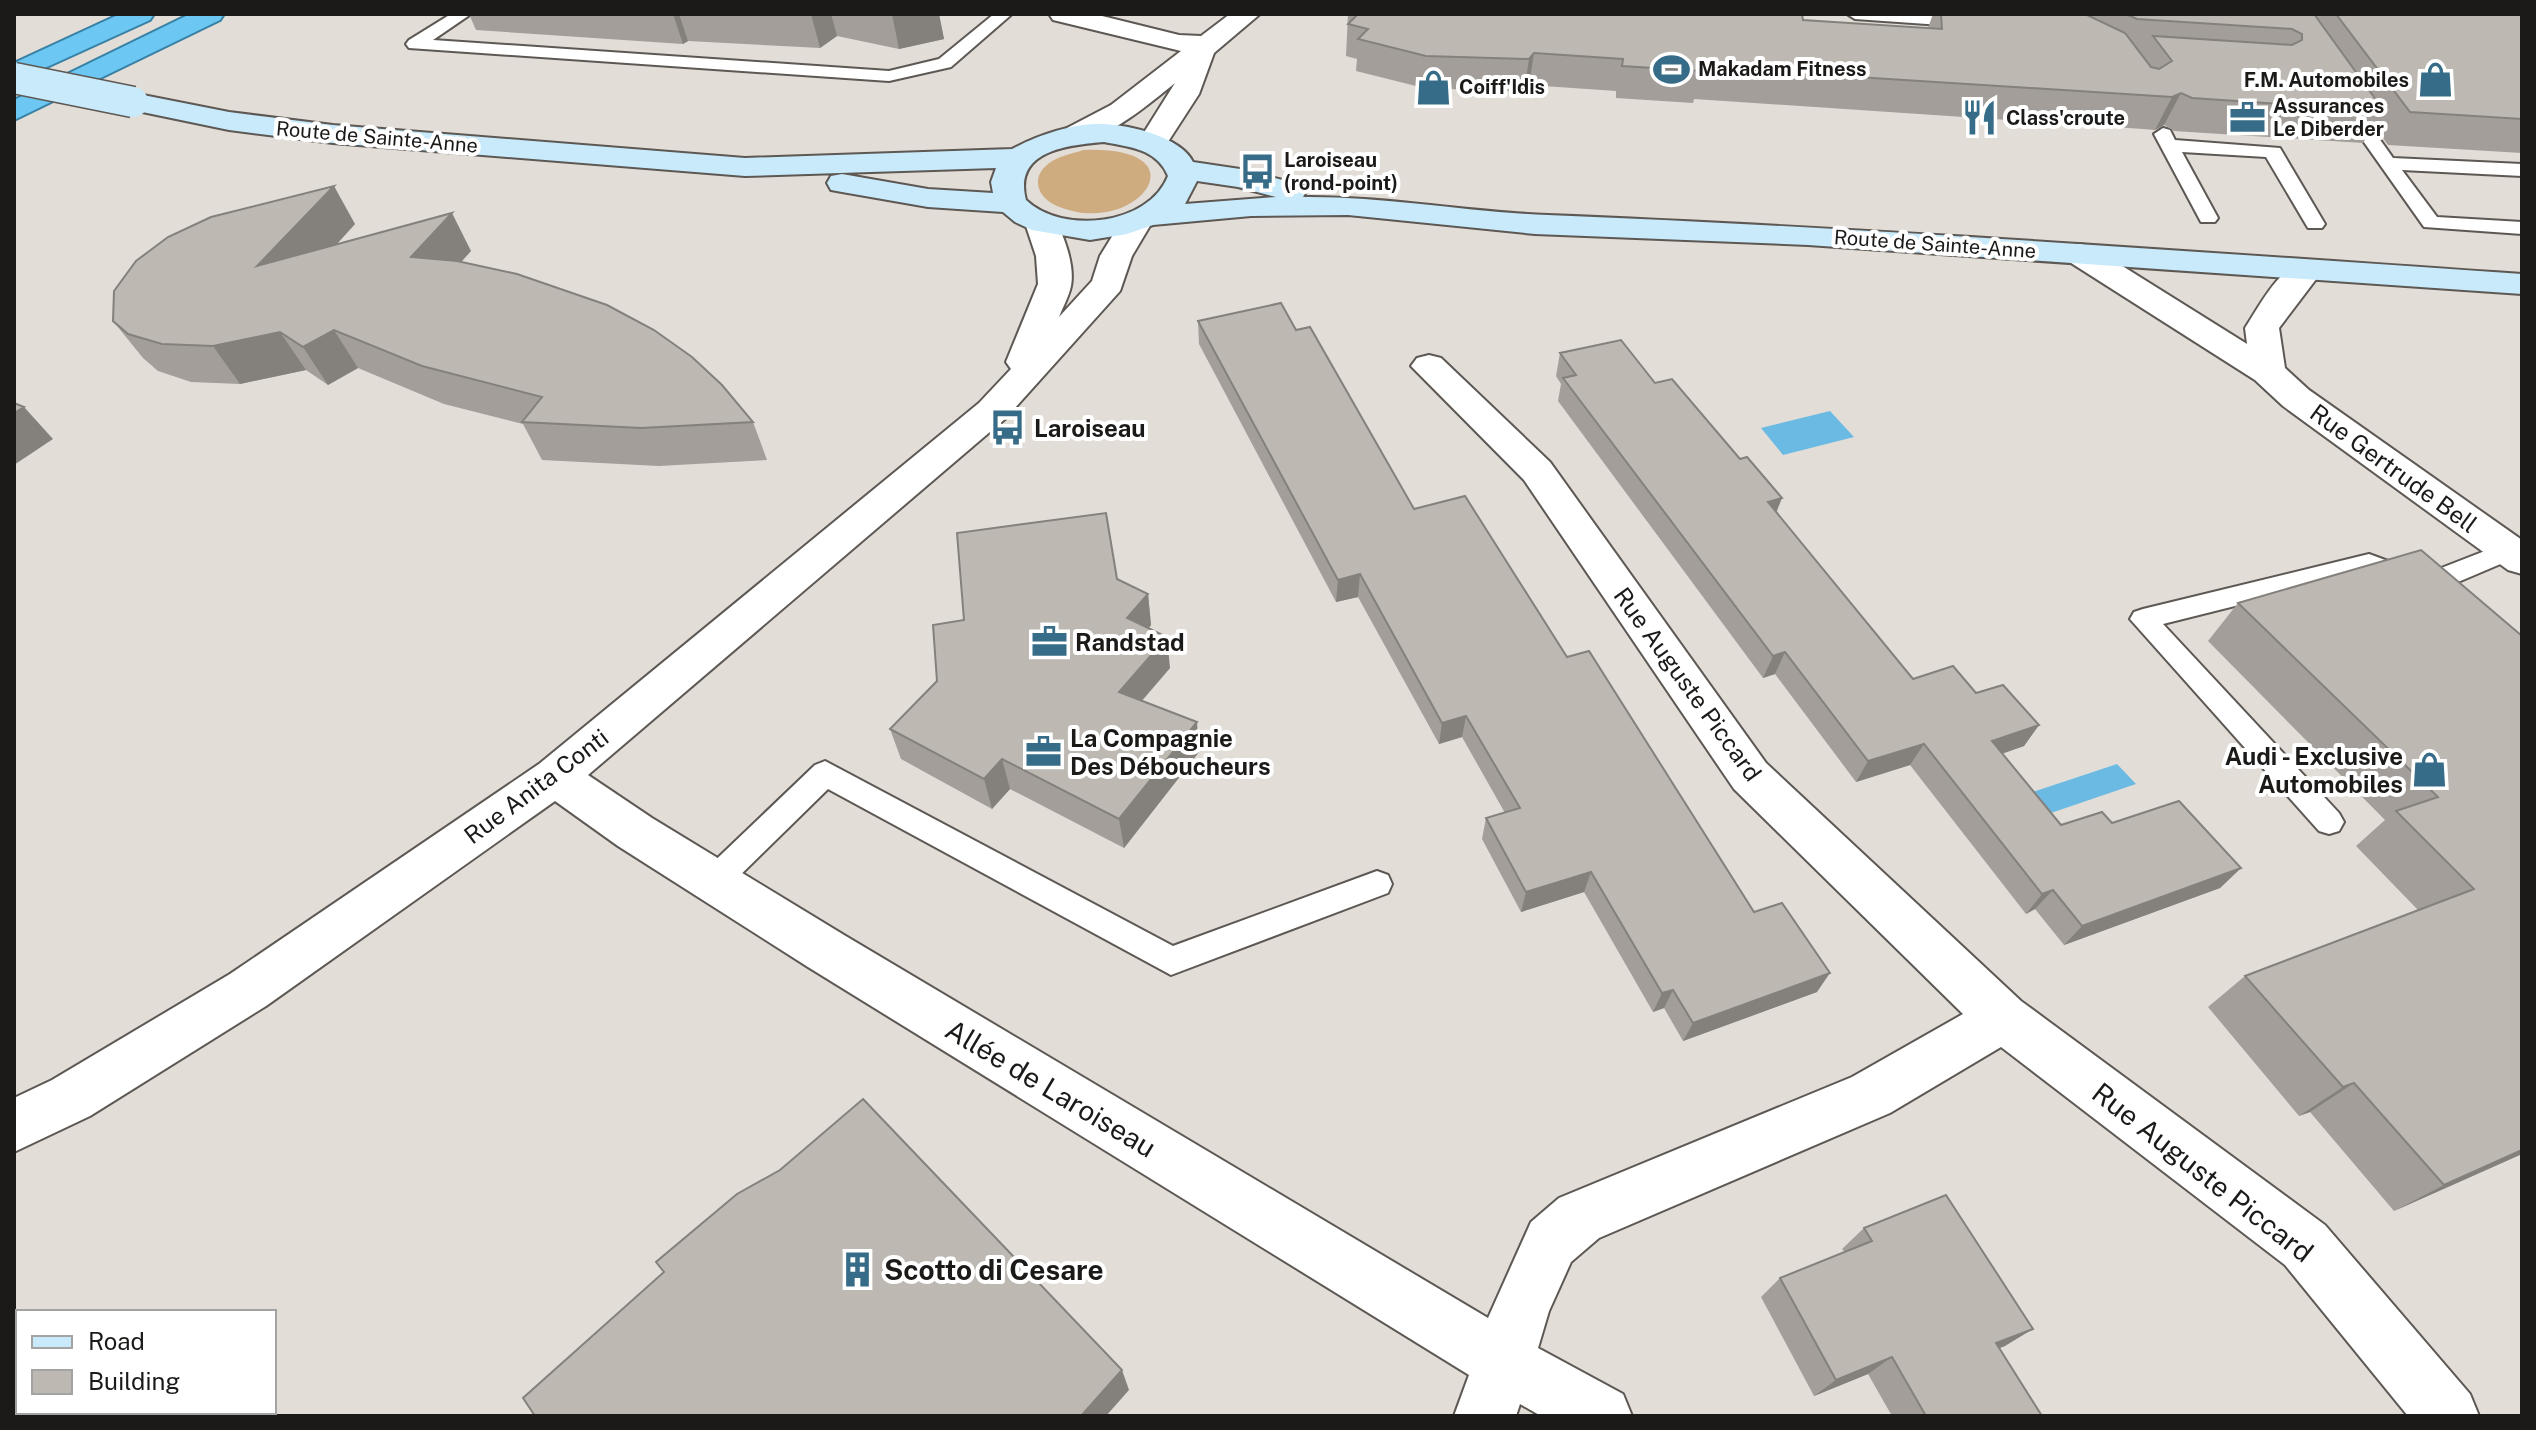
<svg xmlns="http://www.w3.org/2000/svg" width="2536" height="1430" font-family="'Public Sans',sans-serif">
<rect width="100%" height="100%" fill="#e3ddd7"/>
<path fill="#ceac80" d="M1083 150C1208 145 1136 240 1057 206 1038 198 1030 178 1048 164 1058 156 1072 154 1083 150Z"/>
<g fill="#6bbae4">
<path d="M1830 411 1854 437 1783 455 1761 428Z"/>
<path d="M2117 764 2136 784 2045 815 2027 794Z"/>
</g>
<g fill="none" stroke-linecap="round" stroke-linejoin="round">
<defs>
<g id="service">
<path d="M451 14H471L433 40 889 71 939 59 994 14H1012L951 67 889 81 409 48 406 44 409 40Z"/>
<path d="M1847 14C1870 14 1965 9 1979 22L1970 27 1855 19Z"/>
<path d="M2346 99 2352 100 2393 158 2522 164V176L2402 170 2437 217 2522 222V234L2424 227 2337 104Z"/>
<path d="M2163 128 2170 130 2175 140 2280 148 2325 224 2322 228H2308L2266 157 2182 152 2218 218 2215 222H2201L2154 134Z"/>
<path d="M2508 542 2517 545 2521 551 2517 557 2444 588 2447 593 2443 600C2429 604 2420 598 2412 585L2406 587 2367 573 2163 624 2339 813 2344 822 2339 831 2329 834 2319 831 2130 619 2134 612 2143 609 2369 554 2415 571 2418 577Z"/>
<path d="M825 761 1173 946 1377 871 1388 875 1392 884 1388 893 1171 975 828 789 725 890 714 894 703 890 699 881 703 872 815 765Z"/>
</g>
<g id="minor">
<path d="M1049 14H1094L1179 35 1201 36 1230 14H1260L1214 53 1199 94 1164 148 1153 151 1142 148 1138 142 1175 83C1150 103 1099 148 1067 140L1062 134 1067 128 1111 105 1181 51 1053 20Z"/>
<path d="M1041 213 1052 216C1064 233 1075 266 1071 286 1069 296 1063 307 1059 317L1092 281 1100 256 1124 217 1135 214 1146 217 1151 224 1132 256 1120 291 1005 419 588 775 652 818 844 935 1488 1318 1531 1222 1559 1198 1852 1077 1963 1014 1734 789 1524 480 1411 366 1417 358 1429 355 1441 358 1550 462 1766 763 2021 1001 2325 1225 2470 1394 2479 1416H2408L2285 1265 2001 1047 1890 1113 1599 1238 1571 1262 1549 1311 1538 1348 1623 1394 1632 1416H1541L1520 1404 1516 1416H1454L1469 1375 808 967 618 846 555 801 266 1006 90 1116 14 1152V1098L52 1080 230 974 539 764 979 403 1011 369 1006 362 1038 284 1036 256 1025 223 1030 216Z"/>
<path d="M2080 244 2092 247 2247 344 2245 328C2262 303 2284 254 2319 263L2323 270 2279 328 2285 368 2309 390 2522 540V574L2508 570 2283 406 2255 380 2068 261 2064 254 2068 247Z"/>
</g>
<path id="secondary" d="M133 93 229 112 333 125 745 158 1012 149C1038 135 1073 123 1103 124 1130 125 1181 137 1193 162L1240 169 1302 185 1306 192 1303 197C1385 196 1466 212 1548 215 1873 228 2197 252 2522 274V294L1808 245 1535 234 1348 215 1251 216 1153 225 1127 234 1090 240 1032 230 1015 222 1003 212 928 207 842 192 831 190 827 183 831 176 842 174 928 189 993 193 991 182 996 168 745 176 333 143 229 130 123 108 119 102 123 96ZM1104 142C1130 147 1157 149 1168 176 1149 225 1063 235 1026 200 1013 151 1067 145 1104 142ZM1197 181 1238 187 1276 197 1185 204Z"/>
<g id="trunk">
<path d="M120 14H154L150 20 14 82V63Z"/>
<path d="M190 14H224L220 20 14 120V100Z"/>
</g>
</defs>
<use href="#service" stroke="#5d5853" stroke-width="4"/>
<use href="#minor" stroke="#5d5853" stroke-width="4"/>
<use href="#secondary" stroke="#5d5853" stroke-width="4"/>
<use href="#trunk" stroke="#3881a4" stroke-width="4"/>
<use href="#service" fill="#fff" fill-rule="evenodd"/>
<use href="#minor" fill="#fff" fill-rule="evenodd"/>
<use href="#secondary" fill="#c8eafa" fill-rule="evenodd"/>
<use href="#trunk" fill="#6cc7f3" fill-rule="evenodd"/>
<defs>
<path id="secondary-bridge" d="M14 78 133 102"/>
</defs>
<use href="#secondary-bridge" stroke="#5d5853" stroke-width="33" stroke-linecap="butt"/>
<use href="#secondary-bridge" stroke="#c8eafa" stroke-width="30"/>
</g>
<g fill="#a39e99">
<path d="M469 14H939L944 39 899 49 837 36 820 48 688 41 683 44 476 30Z"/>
<path d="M1348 14H1802L1803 20 1928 28 1933 14H2522V153L2388 145 2374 126 2363 143 2174 131 2164 125 2155 130 2143 129 1694 99 1693 103 1616 98V91L1529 85 1524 92 1424 88 1356 71 1357 59 1346 56Z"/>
<path d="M355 224 336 245 471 251 461 262 753 422 767 460 659 466 542 460 523 424 444 404 358 368 328 385 306 370 240 384 191 382 158 371 143 358 113 321Z"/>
<path d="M1198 321 1296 330 1414 509 1567 657 1754 912 1817 992 1683 1041 1664 1008 1653 1012 1584 892 1521 912 1482 839 1486 818 1505 813 1462 737 1439 744 1358 597 1336 602 1199 344Z"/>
<path d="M1560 353 1655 383 1776 512 1913 679 1976 693 2039 725 2024 746 2002 754 2061 825 2112 823 2241 868 2220 888 2064 945 2035 909 2026 914 1910 765 1856 782 1775 674 1763 678 1558 401 1561 384 1556 376Z"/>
<path d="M2421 550 2522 1154 2394 1211 2310 1112 2299 1116 2208 1007 2245 976 2418 910 2356 846 2385 820 2208 641 2238 603Z"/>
<path d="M1117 579 1148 594 1151 625 1149 628 1170 668 1142 701 1199 752 1124 848 1010 789 992 809 901 759 890 729 937 681 964 620Z"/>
<path d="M1864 1228 2005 1346 1999 1348 2042 1416H1892L1868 1374 1814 1396 1761 1297 1780 1278 1845 1252 1842 1249Z"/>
</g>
<g fill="#84817d">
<path d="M673 14H679L688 41 683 44Z"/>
<path d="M811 14H831L837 36 820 48Z"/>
<path d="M892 14H939L944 39 899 49Z"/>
<path d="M1534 53 1529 85 1524 92 1529 59Z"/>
<path d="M2181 93 2164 125 2155 130 2172 97Z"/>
<path d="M334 186 355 224 282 304 257 266Z"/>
<path d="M452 213 471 251 432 294 411 257Z"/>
<path d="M334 330 358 368 328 385 303 347Z"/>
<path d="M280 332 306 370 240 384 213 346Z"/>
<path d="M24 407 53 439 14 465V413Z"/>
<path d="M1782 498 1773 521 1768 502Z"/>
<path d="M1360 574 1358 597 1336 602 1338 580Z"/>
<path d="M1148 594 1151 625 1131 649 1127 618Z"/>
<path d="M1167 637 1170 668 1123 722 1119 692Z"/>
<path d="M1785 652 1775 674 1763 678 1773 656Z"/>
<path d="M1466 716 1462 737 1439 744 1442 723Z"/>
<path d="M1197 722 1199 752 1124 848 1119 819Z"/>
<path d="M2039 725 2024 746 1977 762 1992 741Z"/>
<path d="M1924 744 1910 765 1856 782 1868 761Z"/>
<path d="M1002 759 1010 789 992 809 984 779Z"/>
<path d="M2241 868 2220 888 2064 945 2082 926Z"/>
<path d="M1591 872 1584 892 1521 912 1526 892Z"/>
<path d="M2053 890 2035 909 2026 914 2042 894Z"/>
<path d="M1830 973 1817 992 1683 1041 1693 1023Z"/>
<path d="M1673 990 1664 1008 1653 1012 1662 993Z"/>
<path d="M2354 1083 2310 1112 2299 1116 2343 1087Z"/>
<path d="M2522 1150V1154L2394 1211 2444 1185Z"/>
<path d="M2033 1329 2005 1346 1969 1360 1996 1343Z"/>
<path d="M1892 1357 1868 1374 1814 1396 1836 1380Z"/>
<path d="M1122 1370 1129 1390 1106 1416H1081Z"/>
</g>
<g fill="#bdb8b2" stroke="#84817d" stroke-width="2">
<path d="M1358 14H1802L1803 20 1942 29 1941 14H2085L2125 33 2151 67 2159 69 2172 61 2153 36 2292 45 2302 40V34L2292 29 2137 19 2126 14H2314L2384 111 2192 98 2181 93 2172 97 1700 67 1701 71 1622 66 1623 59 1534 53 1529 59 1426 56 1358 39 1368 29 1348 24Z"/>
<path d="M2336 14H2522V119L2410 112Z"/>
<path d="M334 186 257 266 452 213 411 257 457 261 517 274 607 305 654 330 692 357 722 385 753 422 641 428 522 422 542 397 422 366 334 330 303 347 280 332 213 346 162 344 128 334 113 321 114 291 136 261 168 237 211 217Z"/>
<path d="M1281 303 1296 330 1310 327 1414 509 1465 496 1567 657 1589 651 1754 912 1782 903 1830 973 1693 1023 1673 990 1662 993 1591 872 1526 892 1486 818 1520 808 1466 716 1442 723 1360 574 1338 580 1198 321Z"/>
<path d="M1621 340 1655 383 1672 379 1740 459 1747 457 1782 498 1768 502 1913 679 1953 666 1976 693 2003 685 2039 725 1992 741 2061 825 2102 812 2112 823 2179 801 2241 868 2082 926 2053 890 2042 894 1924 744 1868 761 1785 652 1773 656 1563 378 1576 375 1560 353Z"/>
<path d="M14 403 24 407 14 413Z"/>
<path d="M1106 513 1117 579 1148 594 1127 618 1167 637 1119 692 1197 722 1119 819 1002 759 984 779 890 729 937 681 933 625 964 620 957 533Z"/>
<path d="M2421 550 2522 636V1150L2444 1185 2354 1083 2343 1087 2245 976 2474 889 2396 811 2438 797 2238 603Z"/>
<path d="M863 1099 1122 1370 1081 1416H535L523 1398 664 1272 656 1262 737 1194 780 1170Z"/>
<path d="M1946 1195 2033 1329 1996 1343 2042 1416H1926L1892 1357 1836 1380 1780 1278 1872 1241 1864 1228Z"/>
<path d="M14 1409H18V1412H30L36 1416H14Z"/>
</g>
<defs>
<symbol id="stadium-bare" viewBox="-9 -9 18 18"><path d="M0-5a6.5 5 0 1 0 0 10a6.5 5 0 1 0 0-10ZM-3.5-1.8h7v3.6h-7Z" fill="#366c88" stroke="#fff" stroke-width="2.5" paint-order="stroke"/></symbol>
<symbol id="shop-bare" viewBox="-9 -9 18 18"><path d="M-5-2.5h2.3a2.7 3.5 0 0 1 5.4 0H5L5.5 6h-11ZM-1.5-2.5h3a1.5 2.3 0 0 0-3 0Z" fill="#366c88" stroke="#fff" stroke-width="2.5" paint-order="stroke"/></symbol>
<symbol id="restaurant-bare" viewBox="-9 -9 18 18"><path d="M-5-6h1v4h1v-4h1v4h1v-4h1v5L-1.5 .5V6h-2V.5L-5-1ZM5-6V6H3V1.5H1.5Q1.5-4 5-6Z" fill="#366c88" stroke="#fff" stroke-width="2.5" paint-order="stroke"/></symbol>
<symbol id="office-bare" viewBox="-9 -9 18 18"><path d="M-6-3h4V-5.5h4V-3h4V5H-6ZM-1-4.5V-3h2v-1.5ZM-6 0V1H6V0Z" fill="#366c88" stroke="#fff" stroke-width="2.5" paint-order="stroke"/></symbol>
<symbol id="bus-bare" viewBox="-9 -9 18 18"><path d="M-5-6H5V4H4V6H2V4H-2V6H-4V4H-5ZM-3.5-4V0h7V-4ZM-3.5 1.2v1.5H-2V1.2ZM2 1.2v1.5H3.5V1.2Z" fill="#366c88" stroke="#fff" stroke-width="2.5" paint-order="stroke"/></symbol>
<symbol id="building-bare" viewBox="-9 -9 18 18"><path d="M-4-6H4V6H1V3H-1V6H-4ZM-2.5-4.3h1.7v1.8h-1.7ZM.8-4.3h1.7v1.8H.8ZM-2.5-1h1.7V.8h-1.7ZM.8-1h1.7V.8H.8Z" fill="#366c88" stroke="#fff" stroke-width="2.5" paint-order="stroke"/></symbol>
</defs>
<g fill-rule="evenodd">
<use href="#stadium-bare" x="1646" y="44" width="51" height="51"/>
<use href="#shop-bare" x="2410" y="54" width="51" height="51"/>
<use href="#shop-bare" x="1408" y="62" width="51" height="51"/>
<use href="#restaurant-bare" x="1954" y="92" width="51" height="51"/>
<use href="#office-bare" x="2222" y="92" width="51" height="51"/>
<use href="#bus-bare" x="1232" y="146" width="51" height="51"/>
<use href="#bus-bare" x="982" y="402" width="51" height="51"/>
<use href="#office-bare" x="1024" y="616" width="51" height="51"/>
<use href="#office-bare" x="1018" y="726" width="51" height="51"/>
<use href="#shop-bare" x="2404" y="744" width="51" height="51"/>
<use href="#building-bare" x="832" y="1244" width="51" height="51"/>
</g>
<g text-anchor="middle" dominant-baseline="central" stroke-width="8" stroke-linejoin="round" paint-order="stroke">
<g font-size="20" font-weight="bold" fill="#1c1a18" stroke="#fff" text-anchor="start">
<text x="1698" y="69">Makadam Fitness</text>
<text x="2409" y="80" text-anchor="end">F.M. Automobiles</text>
<text x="1459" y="87">Coiff'Idis</text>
<text x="2273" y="106">Assurances<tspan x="2273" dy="23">Le Diberder</tspan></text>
<text x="2006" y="118">Class'croute</text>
<text x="1284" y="160">Laroiseau<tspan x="1284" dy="23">(rond-point)</tspan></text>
</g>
<g font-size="20" fill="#1c1a18" stroke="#fff">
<text transform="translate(377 137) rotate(5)">Route de Sainte-Anne</text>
<text transform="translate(1935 244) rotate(4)">Route de Sainte-Anne</text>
</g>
<g font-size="24" font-weight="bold" fill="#1c1a18" stroke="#fff" text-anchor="start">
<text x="1034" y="428">Laroiseau</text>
<text x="1075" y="642">Randstad</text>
<text x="1070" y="738">La Compagnie<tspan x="1070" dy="28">Des Déboucheurs</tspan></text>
<text x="2403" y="756" text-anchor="end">Audi - Exclusive<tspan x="2403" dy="28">Automobiles</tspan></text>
</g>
<g font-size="24" fill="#1c1a18" stroke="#fff">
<text transform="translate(2394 468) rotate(36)">Rue Gertrude Bell</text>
<text transform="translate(1688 684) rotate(54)">Rue Auguste Piccard</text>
<text transform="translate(536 786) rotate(-37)">Rue Anita Conti</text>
</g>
<g font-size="28" fill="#1c1a18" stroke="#fff">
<text transform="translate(1051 1088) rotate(31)">Allée de Laroiseau</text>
<text transform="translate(2203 1172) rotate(38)">Rue Auguste Piccard</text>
</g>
<g font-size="28" font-weight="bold" fill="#1c1a18" stroke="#fff" text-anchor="start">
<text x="884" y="1269">Scotto di Cesare</text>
</g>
</g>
<rect width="2536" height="1430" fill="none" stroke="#1c1a18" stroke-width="32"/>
<rect x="16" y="1310" width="260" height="104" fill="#ffffff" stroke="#a4a3a3" stroke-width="2"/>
<rect x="32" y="1336" width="40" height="12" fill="#c8eafa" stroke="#a4a3a3" stroke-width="2"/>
<text x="88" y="1350" font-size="24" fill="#1c1a18">Road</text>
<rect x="32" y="1370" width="40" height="24" fill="#bdb8b2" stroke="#a4a3a3" stroke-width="2"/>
<text x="88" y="1390" font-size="24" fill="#1c1a18">Building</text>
</svg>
